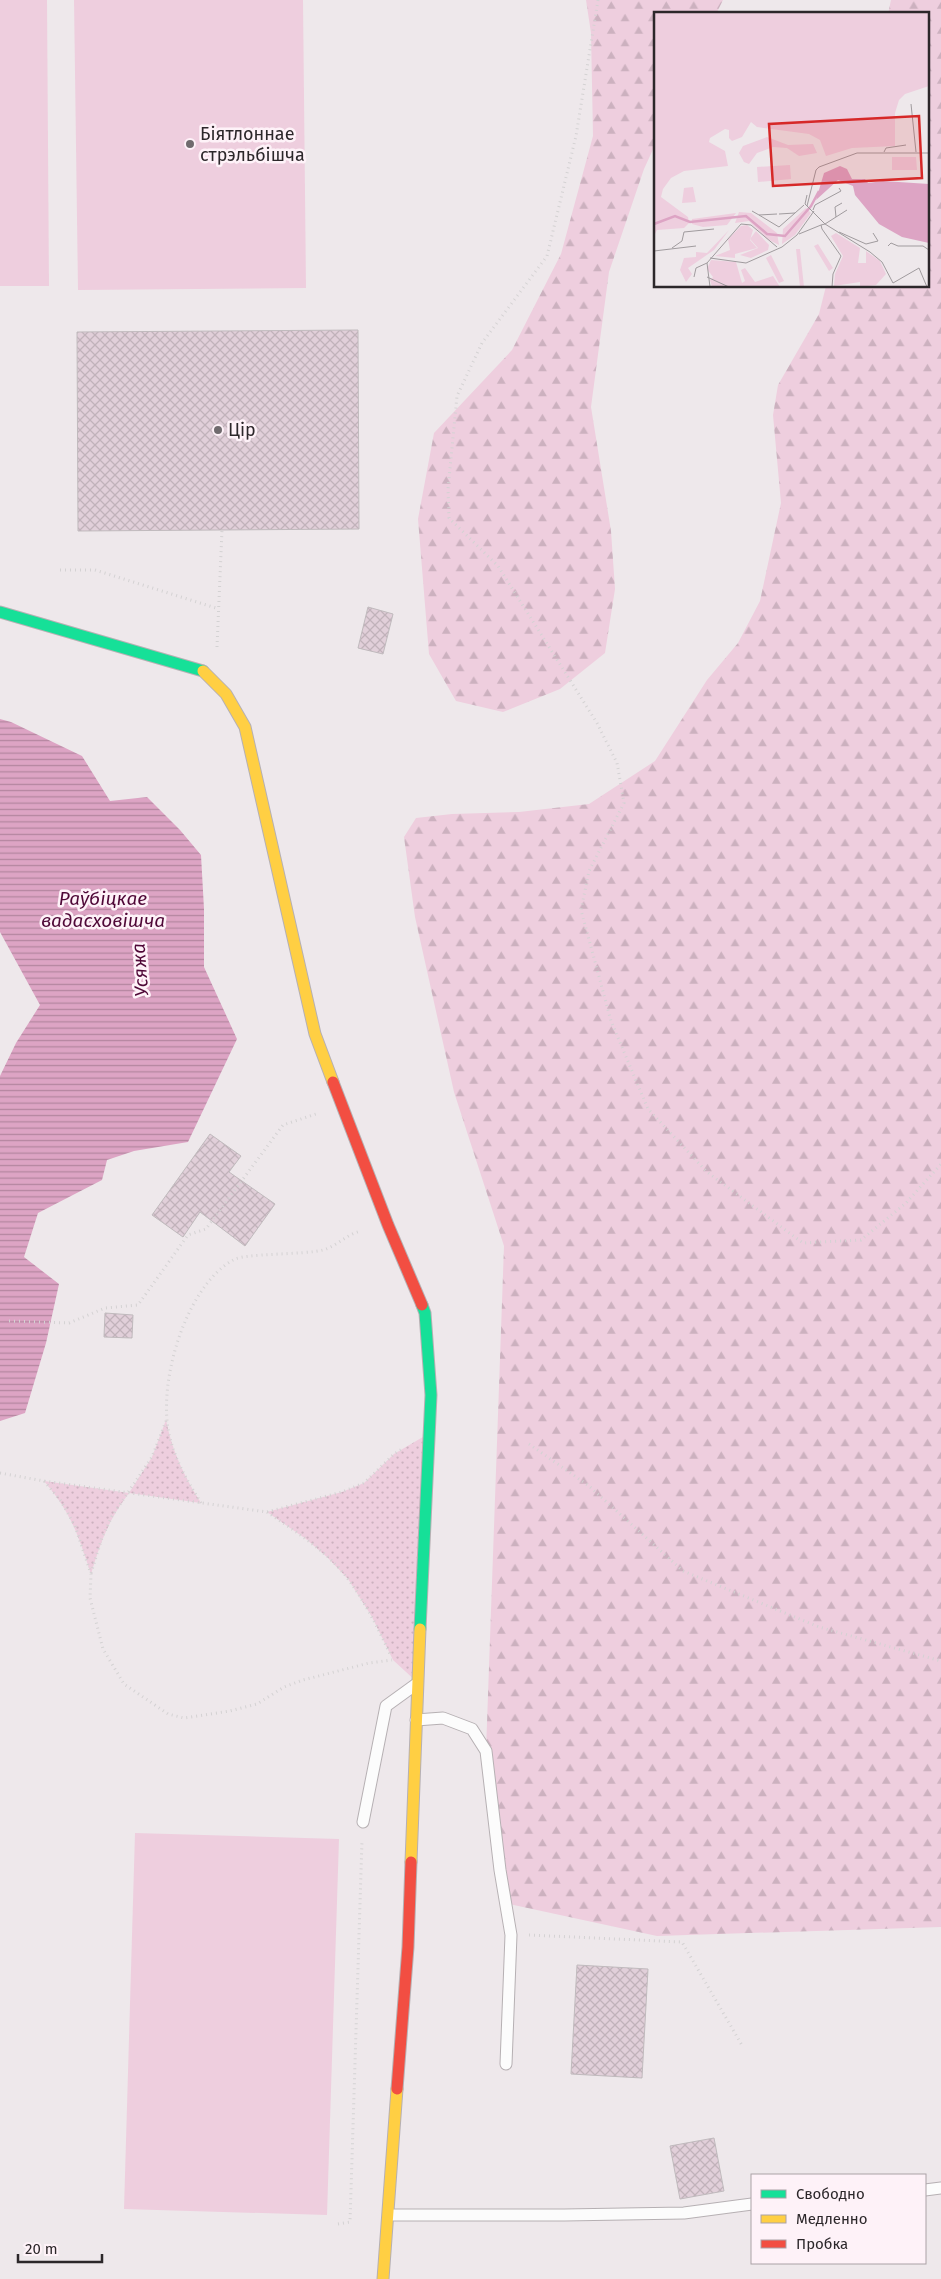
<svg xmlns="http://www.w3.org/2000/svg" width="941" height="2279" font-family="'Fira Sans',sans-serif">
<defs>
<pattern id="grass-dots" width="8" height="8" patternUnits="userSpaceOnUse" patternTransform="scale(1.25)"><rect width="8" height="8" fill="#eecede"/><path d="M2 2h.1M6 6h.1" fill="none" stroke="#ccb1bf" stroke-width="1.8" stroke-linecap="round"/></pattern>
<pattern id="forest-firs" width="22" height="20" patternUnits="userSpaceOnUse" patternTransform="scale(1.25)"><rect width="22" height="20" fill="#eecede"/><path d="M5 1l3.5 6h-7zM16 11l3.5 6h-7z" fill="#ccb1bf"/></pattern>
<pattern id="water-rules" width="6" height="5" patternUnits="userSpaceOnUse" patternTransform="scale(1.25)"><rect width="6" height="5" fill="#dda4c4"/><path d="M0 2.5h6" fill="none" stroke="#b3869f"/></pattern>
<pattern id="building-cross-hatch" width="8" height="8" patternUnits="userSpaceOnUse" patternTransform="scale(1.25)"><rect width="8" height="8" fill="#e1cfd9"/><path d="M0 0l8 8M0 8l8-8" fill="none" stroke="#c1b2ba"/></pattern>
</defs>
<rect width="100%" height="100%" fill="#eee8eb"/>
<g fill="url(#grass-dots)">
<path d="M166 1420C172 1451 184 1476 201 1503L129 1493C108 1521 101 1541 91 1574 78 1535 72 1514 44 1481L129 1493 152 1457Z"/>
<path d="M428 1434 418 1683 393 1660 372 1617 348 1579 328 1558 306 1539 267 1512 342 1492 364 1483 394 1454Z"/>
</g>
<g fill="url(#forest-firs)">
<path d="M586 0H723L716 14H655V145L644 169 609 272 591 407 611 531 615 589 605 653 560 689 503 712 456 701 429 654 418 519 434 433 512 350 561 254 593 136 591 33Z"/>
<path d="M891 0H941V1927L657 1936 504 1903 486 1751 504 1246 454 1092 415 917 404 837 416 818 452 814 519 812 589 804 655 761 707 680 738 643 760 601 781 503 773 415 778 385 819 314 826 286H927V14H888Z"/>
</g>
<g fill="#eecede">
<path d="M0 0H47L49 286H0Z"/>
<path d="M74 0H303L306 288 78 290Z"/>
<path d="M135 1833 339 1839 327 2215 124 2209Z"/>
</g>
<path fill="url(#water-rules)" d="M0 719 11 722 82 756 110 801 147 797 180 830 201 855 204 909V967L237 1039 188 1142 134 1151 107 1160 102 1180 38 1213 24 1257 59 1284 46 1343 25 1413 0 1421V1076L16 1043 40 1005 0 932Z"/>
<g fill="url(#building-cross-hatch)" stroke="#c0babd">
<path d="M358 330 359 529 78 531 77 332Z"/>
<path d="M368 607 393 614 383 654 358 648Z"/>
<path d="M210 1134 241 1156 229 1172 275 1204 245 1246 200 1212 183 1237 152 1215Z"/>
<path d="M105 1313 133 1315 132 1338 104 1337Z"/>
<path d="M577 1965 648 1969 642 2078 571 2074Z"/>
<path d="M714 2138 724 2191 680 2199 670 2146Z"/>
</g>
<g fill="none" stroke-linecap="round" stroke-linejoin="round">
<defs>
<g id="lane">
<path d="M416 1720 443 1718 472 1729 486 1751 500 1870 511 1935 506 2064"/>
<path d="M363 1822 386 1706 415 1685"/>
<path d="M925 2190 941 2188"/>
<path d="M389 2215H564L684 2213 752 2204"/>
</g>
<g id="fast">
<path d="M0 612 203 671"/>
<path d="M420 1629 431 1395 425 1313 422 1305"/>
</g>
<g id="slow">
<path d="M203 671 226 694 245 727 315 1034 333 1082"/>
<path d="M411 1862 420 1629"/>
<path d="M383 2279 397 2089"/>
</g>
<g id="jam">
<path d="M333 1082 388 1225 422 1305"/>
<path d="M397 2089 408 1947 411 1862"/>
</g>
</defs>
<use href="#lane" stroke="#b6b0b3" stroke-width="13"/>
<use href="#fast" stroke="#b6b0b3" stroke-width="13"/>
<use href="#slow" stroke="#b6b0b3" stroke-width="13"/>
<use href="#jam" stroke="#b6b0b3" stroke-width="13"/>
<g stroke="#d4d2d3" stroke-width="3" stroke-dasharray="1 4" stroke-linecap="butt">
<path d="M598 0 576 136 547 256 482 343 457 396 448 489 449 518 498 566 597 723 617 763 624 803 589 871 581 910 611 1021 648 1109 707 1172 803 1243 861 1240 906 1203 941 1164"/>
<path d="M60 570H95L219 609"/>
<path d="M217 647 222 530"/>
<path d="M9 1321 69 1323 105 1308 138 1305 188 1235 206 1229 283 1125 316 1114"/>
<path d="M529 1444 589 1486 683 1571 819 1627 941 1661"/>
<path d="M0 1473 44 1481 267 1512 342 1492 364 1483 394 1454 402 1449"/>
<path d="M44 1481 61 1501 75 1526 91 1574 90 1598 103 1649 124 1684 168 1714 184 1718 230 1711 257 1704 284 1687 303 1680 369 1663 392 1660"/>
<path d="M201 1503C188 1482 176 1462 170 1438 156 1386 185 1287 233 1260 244 1253 304 1255 323 1250 337 1246 347 1234 361 1231"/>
<path d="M267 1512C296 1532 327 1551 348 1579 365 1602 378 1628 390 1654"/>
<path d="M91 1573 102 1538 112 1516 152 1457 166 1421"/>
<path d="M529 1935 682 1942 743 2047"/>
<path d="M338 2224 350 2222 362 1840"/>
</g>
<use href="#lane" stroke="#fcfcfc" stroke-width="11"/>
<use href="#fast" stroke="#16e098" stroke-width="11"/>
<use href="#slow" stroke="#ffcf43" stroke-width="11"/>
<use href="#jam" stroke="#f24e42" stroke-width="11"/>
</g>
<g fill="#706b6e" stroke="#fef2f8" stroke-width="2">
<circle cx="190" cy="144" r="5"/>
<circle cx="218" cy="430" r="5"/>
</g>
<g text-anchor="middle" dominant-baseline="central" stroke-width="5" stroke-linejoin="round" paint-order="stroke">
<g font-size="18" fill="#2c272a" stroke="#fef2f8" text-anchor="start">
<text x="200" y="134">Біятлоннае<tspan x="200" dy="21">стрэльбішча</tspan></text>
<text x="228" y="430">Цір</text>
</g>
<g font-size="19" font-style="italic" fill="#4f0837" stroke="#fef2f8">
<text x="103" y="898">Раўбіцкае<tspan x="103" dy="22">вадасховішча</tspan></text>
<text transform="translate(140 970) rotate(-94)">Усяжа</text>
</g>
</g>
<g transform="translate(654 12)">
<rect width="275" height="275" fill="#eee8eb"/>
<path d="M102 219 115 233 114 238 97 246 86 243 104 236 96 227Z" fill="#eecede"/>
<path d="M3 0H275V74L251 82 245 88 241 101V134L198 136 172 144 166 128 155 122 103 115 97 110 88 125 78 129 75 126V118L71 117 56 126 55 130 71 139 74 154 30 159 17 166 9 177 7 185 34 205 35 211 30 216 3 218 0 224V2ZM113 125 134 133 159 132 163 141 145 144 133 136 119 135 103 141 95 152 90 150 85 141 89 134ZM152 196 157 201 141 223 128 232 129 217ZM85 200 97 201 123 221 125 233 113 227 95 209 81 211ZM82 201 73 213 49 215 38 212V207ZM93 213 99 218 96 228 103 236 81 242V246L61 244 76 238 74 227 87 214ZM75 218 60 238 34 256 38 262 32 270 26 258 30 246 42 245V240L53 241ZM182 221 206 236 204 251H212V239L226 249 232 262 222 273 206 275V270L180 274 181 262 189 244 177 224ZM57 248 82 250 88 271 91 269 87 258 91 256 101 270 119 264 126 275H58L56 268 59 265 53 257Z" fill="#eecede"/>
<path d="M238 145H262L263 158H238ZM136 153 137 167 104 170 103 155ZM39 175 42 190 28 191 30 176ZM164 232 179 256 175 259 160 234ZM142 237H146L150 275H146ZM117 243 130 269 125 271 112 246Z" fill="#eecede"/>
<path d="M186 154 193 157 198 167H211L214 171 229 169 275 172V231L248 225 225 212 201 183 199 174 184 168 162 188 170 161Z" fill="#dda4c4"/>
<path fill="none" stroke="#dda4c4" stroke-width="2.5" d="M0 212 21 204 36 210 92 204 113 222 131 224 157 194 165 179"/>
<path fill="none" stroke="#a09b9e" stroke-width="1" d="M257 92 262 140M230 140 232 136 252 133M153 183 151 192 171 212 167 213 168 217 187 244 179 262 178 275M153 194 162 158 165 155 203 141H275M159 198 161 193 187 179 185 176M193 198 171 212 216 240 228 250 239 271 265 256 273 275M98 199 105 203 123 202M125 202 141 201 150 193M105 203 125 215 141 201M182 205 181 195 188 191M185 220 212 232 224 229 219 221M145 222 167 213M234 234 237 231 244 234H269L275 238M18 236 28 229 30 220 60 217M0 239 42 234M56 246 92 251 128 235 143 223 160 199M275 249V266M40 265 42 256 53 251M53 265 75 275M56 275 53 251 87 212 97 213 123 235"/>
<path fill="#d62828" fill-opacity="0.15" stroke="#d62828" stroke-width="2.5" d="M265 104 268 166 119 174 115 112Z"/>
<rect width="275" height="275" fill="none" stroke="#2c272a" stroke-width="2.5"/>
</g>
<rect x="751" y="2174" width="175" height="90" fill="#fef2f8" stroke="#aaa1a6"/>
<rect x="761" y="2190" width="25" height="8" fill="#16e098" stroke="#aaa1a6"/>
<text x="796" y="2199" font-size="15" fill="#2c272a">Свободно</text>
<rect x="761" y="2215" width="25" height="8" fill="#ffcf43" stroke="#aaa1a6"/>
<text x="796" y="2224" font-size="15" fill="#2c272a">Медленно</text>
<rect x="761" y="2240" width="25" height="8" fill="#f24e42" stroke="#aaa1a6"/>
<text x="796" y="2249" font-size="15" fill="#2c272a">Пробка</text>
<path d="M18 2254v8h84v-8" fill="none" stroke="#2c272a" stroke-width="2.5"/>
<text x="25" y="2254" font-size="15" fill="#2c272a" stroke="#fef2f8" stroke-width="4" paint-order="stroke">20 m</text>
</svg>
